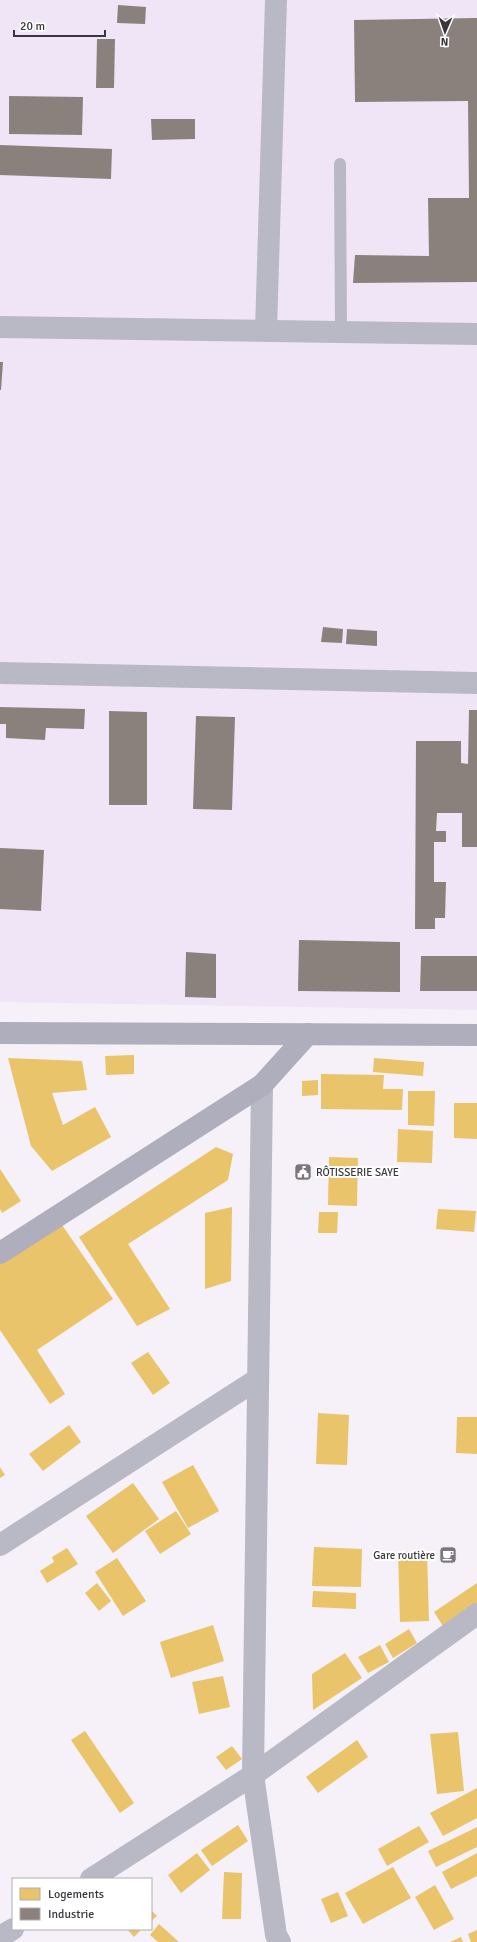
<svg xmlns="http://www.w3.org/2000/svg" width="477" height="1942" font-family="Signika,sans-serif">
<rect width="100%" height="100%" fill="#f6f0f9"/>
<path fill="#f0e5f6" d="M0 0H477V1010L0 1002Z"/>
<g fill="#e9c46a">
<path d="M134 1055V1074L106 1075 105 1056Z"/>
<path d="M8 1058 82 1061 87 1090 52 1093 63 1125 95 1107 111 1137 52 1171 31 1146Z"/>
<path d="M374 1058 424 1062 423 1076 373 1072Z"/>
<path d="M321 1074 384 1075 383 1089H403L402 1110 321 1109Z"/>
<path d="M318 1080V1095L302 1096V1081Z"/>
<path d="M408 1091H435L434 1126 408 1125Z"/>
<path d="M454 1103H477V1139L454 1138Z"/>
<path d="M398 1129 433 1131 432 1163 397 1162Z"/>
<path d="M216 1147 233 1154 228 1180 128 1244 170 1309 137 1326 79 1237Z"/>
<path d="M329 1157 358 1158 357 1206 328 1205Z"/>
<path d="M0 1169 21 1201 2 1213 0 1209Z"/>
<path d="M232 1207 231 1281 205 1289V1213Z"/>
<path d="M438 1209 476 1211 474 1232 436 1229Z"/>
<path d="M319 1212H338L337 1233H318Z"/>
<path d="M62 1225 113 1299 37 1350 65 1394 50 1404 0 1330V1264Z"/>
<path d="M148 1352 170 1383 153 1395 131 1363Z"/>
<path d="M318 1413 349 1415 347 1465 316 1464Z"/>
<path d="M457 1417H477V1454L456 1453Z"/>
<path d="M69 1425 81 1442 43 1471 29 1454Z"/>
<path d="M193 1465 219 1511 188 1528 162 1482Z"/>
<path d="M0 1467 5 1475 0 1478Z"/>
<path d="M133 1483 159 1519 113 1553 86 1516Z"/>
<path d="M176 1511 191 1534 160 1554 145 1531Z"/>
<path d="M314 1547 362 1549 361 1587 312 1586Z"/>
<path d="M67 1548 78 1564 47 1583 40 1571 54 1562 52 1557Z"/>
<path d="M398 1551H427L429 1621 400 1622Z"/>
<path d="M117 1558 146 1601 123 1616 95 1572Z"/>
<path d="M97 1583 111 1601 99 1611 85 1593Z"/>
<path d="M477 1583V1603L443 1626 434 1612Z"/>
<path d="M313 1591 356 1593V1609L312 1607Z"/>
<path d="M213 1625 224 1661 171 1678 160 1642Z"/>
<path d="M409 1629 417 1643 393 1658 385 1644Z"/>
<path d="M380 1645 389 1662 368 1673 358 1657Z"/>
<path d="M345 1653 362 1678 313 1710 312 1674Z"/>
<path d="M223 1676 230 1707 199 1714 192 1682Z"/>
<path d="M85 1731 134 1803 120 1813 71 1740Z"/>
<path d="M458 1732 464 1791 437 1794 430 1734Z"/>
<path d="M357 1740 368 1757 318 1793 306 1777Z"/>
<path d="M232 1746 242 1759 226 1770 216 1757Z"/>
<path d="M477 1788V1818L443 1836 430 1813Z"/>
<path d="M238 1825 248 1841 212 1866 201 1850Z"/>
<path d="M419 1826 429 1842 387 1866 378 1849Z"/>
<path d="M477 1827V1847L436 1867 428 1851Z"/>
<path d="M197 1853 210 1870 181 1893 168 1875Z"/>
<path d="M477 1853V1876L451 1889 442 1872Z"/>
<path d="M393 1867 411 1898 363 1924 345 1893Z"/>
<path d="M224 1872 242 1873 241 1919H222Z"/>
<path d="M435 1885 454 1919 434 1930 415 1897Z"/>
<path d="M338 1892 348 1916 331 1923 321 1899Z"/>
<path d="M151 1910 157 1916 151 1921Z"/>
<path d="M159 1924 179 1942H158L150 1935Z"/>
<path d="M127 1929H142L134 1937Z"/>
<path d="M477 1930V1942H471L468 1934Z"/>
<path d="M461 1937 463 1942H450Z"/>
</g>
<g fill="#8a817c">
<path d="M118 5 146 7 145 24 117 23Z"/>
<path d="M477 18V282L353 283 355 255 429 256 428 198H469L468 101 355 102 354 20Z"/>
<path d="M97 39H115L114 88H96Z"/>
<path d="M9 96 83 97 82 135 9 134Z"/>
<path d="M151 119H195V139L152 140Z"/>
<path d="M0 145 112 149 111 179 0 175Z"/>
<path d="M0 362H3L1 390H0Z"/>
<path d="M323 627 343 629 342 643 321 642Z"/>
<path d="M347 629 377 631V646L346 644Z"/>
<path d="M0 707 85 709 84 729 46 728 45 740 6 738V724H0Z"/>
<path d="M469 710H477V847H462V813H437L436 831H446V842H434V882H446L445 918H435V929H415L416 741H461V763L468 764Z"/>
<path d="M109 711 147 712V805H109Z"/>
<path d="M196 716 235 717 232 810 193 809Z"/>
<path d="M0 848 44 850 41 911 0 909Z"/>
<path d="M299 940 400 942V992L298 991Z"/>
<path d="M186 952 216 954V998L185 997Z"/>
<path d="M421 956H477V991H420Z"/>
</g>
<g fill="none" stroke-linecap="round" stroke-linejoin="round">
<path stroke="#b9b9c5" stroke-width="12" d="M340 164 341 332"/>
<g stroke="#b9b9c5" stroke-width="22">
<path d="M0 327 477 334"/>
<path d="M266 330 276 0"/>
<path d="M0 673 477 683"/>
<path d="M262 1085 253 1775 276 1935 280 1942"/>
<path d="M0 1545 258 1379"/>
<path d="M91 1879 253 1775 477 1614"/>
<path d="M0 1937 13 1929"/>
</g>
<g stroke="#afaebc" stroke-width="22">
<path d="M0 1033 477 1035"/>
<path d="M0 1253 262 1085 308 1034"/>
</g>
</g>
<defs>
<symbol id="civic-square" viewBox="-11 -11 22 22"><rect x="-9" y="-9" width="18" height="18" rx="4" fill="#7b767e" stroke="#fff"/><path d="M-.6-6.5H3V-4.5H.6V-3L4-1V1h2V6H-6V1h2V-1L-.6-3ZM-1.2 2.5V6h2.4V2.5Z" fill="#fff"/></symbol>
<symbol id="cafe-square" viewBox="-11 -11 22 22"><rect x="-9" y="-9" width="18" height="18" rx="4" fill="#7b767e" stroke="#fff"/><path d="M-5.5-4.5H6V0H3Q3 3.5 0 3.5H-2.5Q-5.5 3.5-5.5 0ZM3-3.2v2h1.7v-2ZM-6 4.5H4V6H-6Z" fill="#fff"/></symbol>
</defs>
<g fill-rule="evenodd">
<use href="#civic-square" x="293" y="1162" width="20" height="20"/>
<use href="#cafe-square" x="438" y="1545" width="20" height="20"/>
</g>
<g text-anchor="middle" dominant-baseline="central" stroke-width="4" stroke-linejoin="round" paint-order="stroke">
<g font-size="11" fill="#39353c" stroke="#fff" text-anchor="start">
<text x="316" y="1172">RÔTISSERIE SAYE</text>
<text x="435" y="1555" text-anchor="end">Gare routière</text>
</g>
</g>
<rect x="12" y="1878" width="140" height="52" fill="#ffffff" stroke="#b0aeb1"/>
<rect x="20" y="1888" width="20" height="12" fill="#e9c46a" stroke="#b0aeb1"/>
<text x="48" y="1898" font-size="12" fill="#39353c">Logements</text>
<rect x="20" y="1908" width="20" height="12" fill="#8a817c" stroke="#b0aeb1"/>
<text x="48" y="1918" font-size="12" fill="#39353c">Industrie</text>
<g transform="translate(445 32) rotate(182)" stroke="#ffffff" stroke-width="3" paint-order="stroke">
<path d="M0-3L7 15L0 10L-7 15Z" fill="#39353c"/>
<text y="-6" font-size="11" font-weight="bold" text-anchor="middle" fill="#39353c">N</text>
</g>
<path d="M14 30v6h91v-6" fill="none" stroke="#39353c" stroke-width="2"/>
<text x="20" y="30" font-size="12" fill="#39353c" stroke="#ffffff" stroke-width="3" paint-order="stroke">20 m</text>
</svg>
